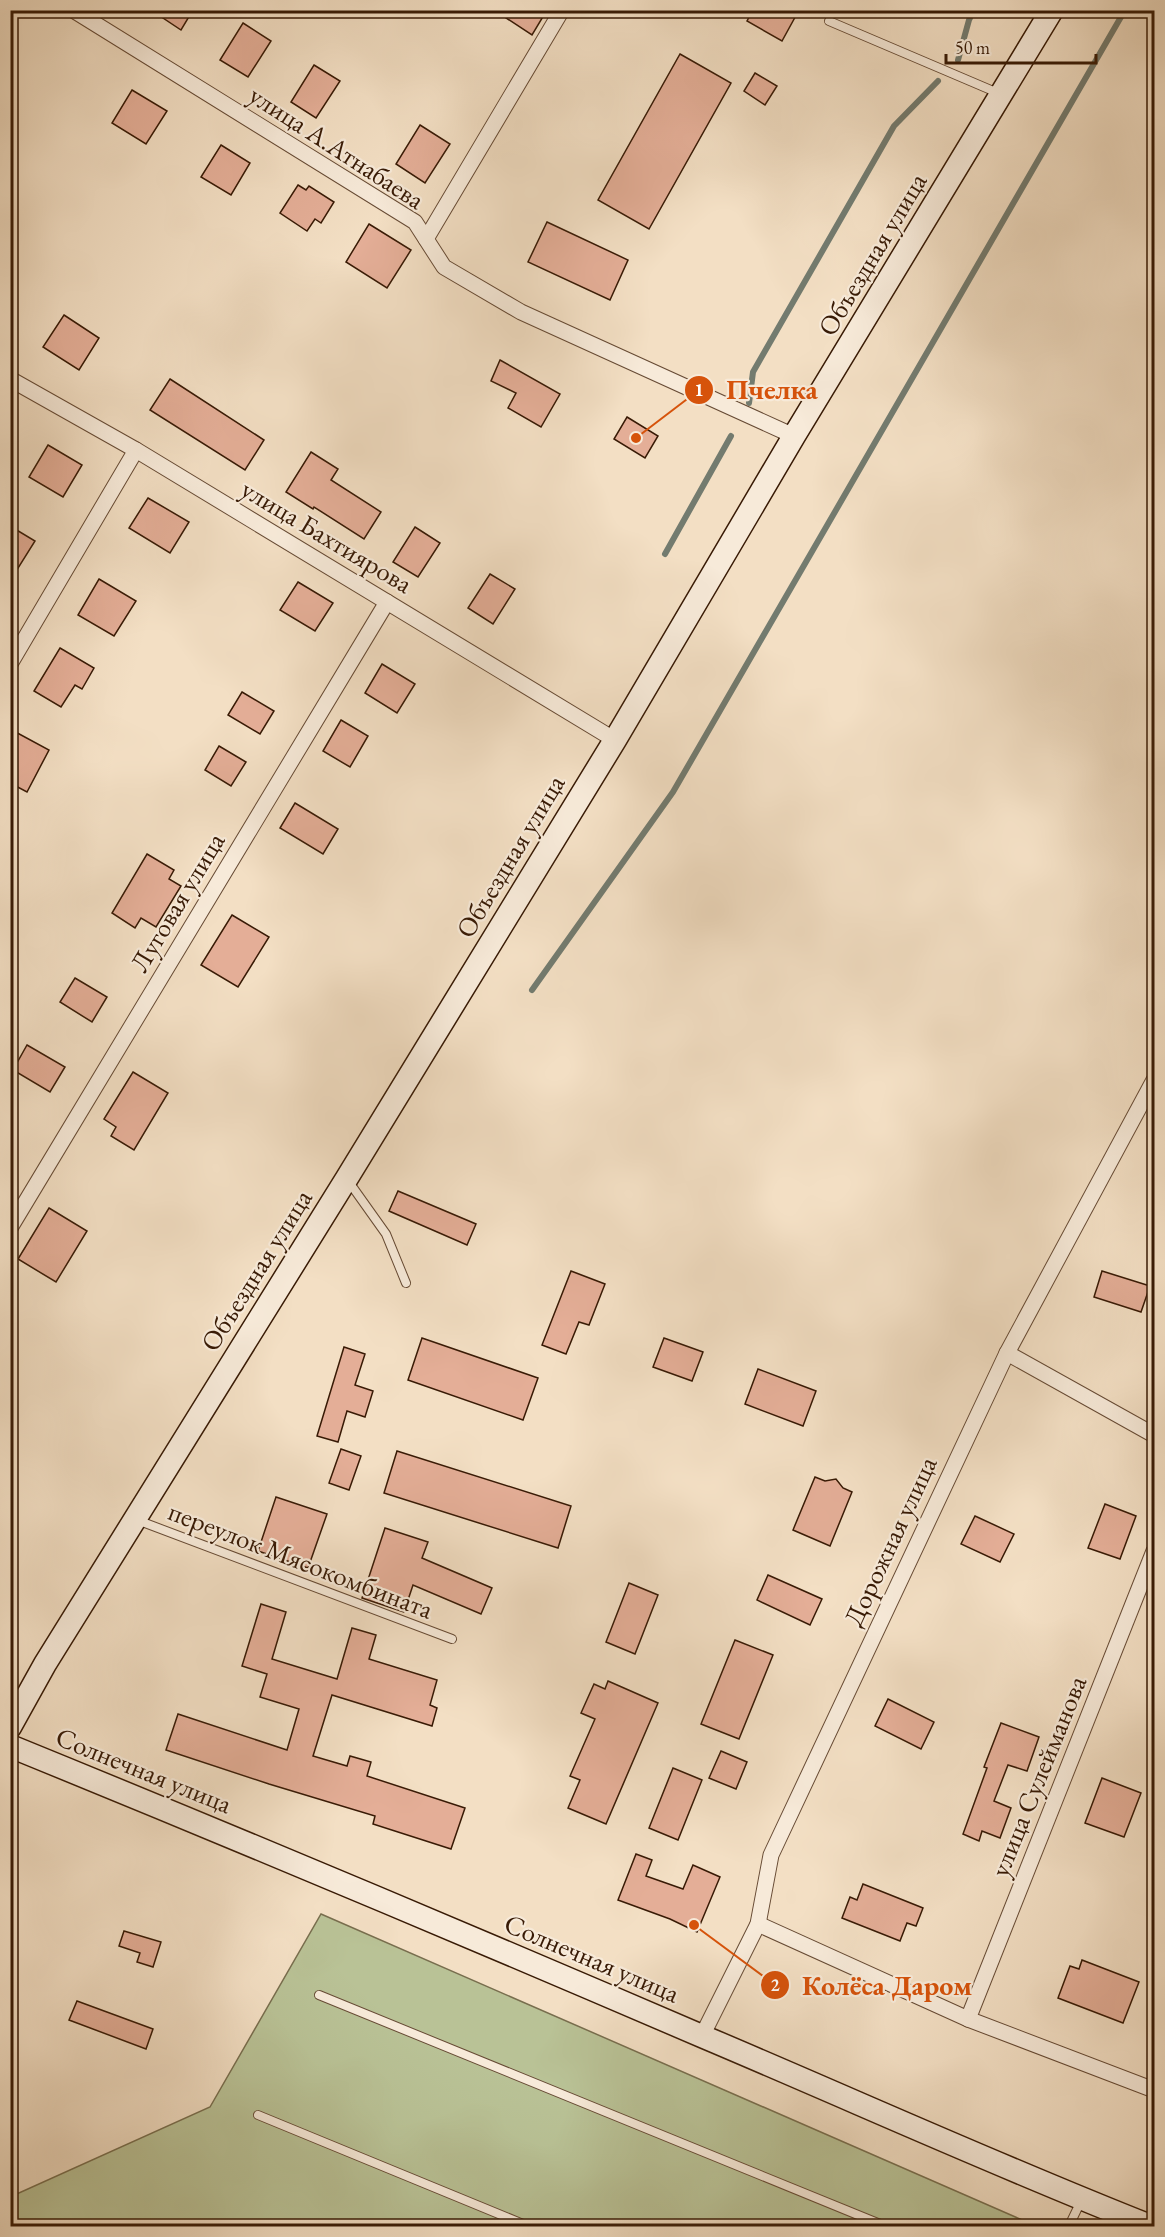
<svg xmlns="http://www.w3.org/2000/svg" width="1165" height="2237" font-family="'EB Garamond',serif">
<rect width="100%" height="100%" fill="#f3dfc4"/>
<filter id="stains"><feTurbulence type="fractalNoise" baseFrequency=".00333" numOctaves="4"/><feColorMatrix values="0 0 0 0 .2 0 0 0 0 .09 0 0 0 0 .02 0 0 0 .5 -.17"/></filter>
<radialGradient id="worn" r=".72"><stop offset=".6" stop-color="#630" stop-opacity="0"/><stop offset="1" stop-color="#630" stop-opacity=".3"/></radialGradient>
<path fill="#b9c296" stroke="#786e4e" stroke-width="1.5" d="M321 1914 1036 2226H11L10 2197 210 2107Z"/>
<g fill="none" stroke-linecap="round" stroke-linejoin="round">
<g stroke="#737b6f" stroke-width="6">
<path d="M958 60 969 20 974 10"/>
<path d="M749 403 753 372 894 126 938 81"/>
<path d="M665 554 731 436"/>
<path d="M532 990 673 792 1125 10"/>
</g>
</g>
<g fill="#e4ae97" stroke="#381a05" stroke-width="1.5">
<path d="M151 10H193L181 30Z"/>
<path d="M494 10H547L532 35Z"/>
<path d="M753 10H799L782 41 747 21Z"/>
<path d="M243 23 271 41 248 77 220 60Z"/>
<path d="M680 54 731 83 649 229 598 200Z"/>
<path d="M314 65 340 81 316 118 291 102Z"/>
<path d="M755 73 777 86 765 105 744 91Z"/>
<path d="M132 90 167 111 146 144 112 123Z"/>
<path d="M420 125 450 144 425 183 396 164Z"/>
<path d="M221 145 250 163 231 195 201 177Z"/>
<path d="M298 185 306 190 309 186 334 202 321 223 315 219 307 231 280 213Z"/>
<path d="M547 222 628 260 610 300 528 262Z"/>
<path d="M369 224 411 250 387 288 346 262Z"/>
<path d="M64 315 99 338 79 370 43 347Z"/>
<path d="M500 360 560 394 541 427 508 408 516 393 491 381Z"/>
<path d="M170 379 264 440 245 470 150 410Z"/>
<path d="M627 417 658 436 645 458 614 439Z"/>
<path d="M48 445 82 465 63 497 29 477Z"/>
<path d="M311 452 338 469 331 480 381 512 364 539 314 507 313 509 286 492Z"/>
<path d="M148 498 189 522 170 553 129 528Z"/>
<path d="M10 526 35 541 10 581Z"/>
<path d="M415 527 440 543 418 577 393 562Z"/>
<path d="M490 574 515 589 493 624 468 608Z"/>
<path d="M99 579 136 601 114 636 78 615Z"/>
<path d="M298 582 333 603 315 631 280 610Z"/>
<path d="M60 648 94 668 82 689 75 685 61 707 34 691Z"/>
<path d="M382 664 415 684 397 713 365 693Z"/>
<path d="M242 692 274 711 260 734 228 715Z"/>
<path d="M341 720 368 736 350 767 323 751Z"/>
<path d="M10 729 49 750 27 792 10 783Z"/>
<path d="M219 746 246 762 231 786 205 770Z"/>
<path d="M295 803 338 829 323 854 280 828Z"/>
<path d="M147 854 174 870 169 879 181 886 156 927 141 918 135 928 112 913Z"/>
<path d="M232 915 269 937 238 987 201 965Z"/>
<path d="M75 978 107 997 92 1022 60 1002Z"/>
<path d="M27 1045 65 1067 50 1092 13 1070Z"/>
<path d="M133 1072 168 1093 134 1150 111 1136 116 1127 104 1119Z"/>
<path d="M398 1191 476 1224 467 1245 389 1211Z"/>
<path d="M49 1208 87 1231 56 1282 18 1259Z"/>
<path d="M571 1271 605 1284 589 1325 579 1322 566 1354 542 1345Z"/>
<path d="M1102 1271 1150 1286 1141 1312 1094 1297Z"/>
<path d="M422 1338 538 1378 523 1420 408 1380Z"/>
<path d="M664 1338 703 1352 692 1381 653 1367Z"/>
<path d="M344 1347 365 1354 355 1385 373 1391 365 1417 347 1411 338 1442 317 1436Z"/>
<path d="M758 1369 816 1391 803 1426 745 1404Z"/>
<path d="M341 1449 361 1456 349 1490 329 1483Z"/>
<path d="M397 1451 571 1506 558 1548 384 1493Z"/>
<path d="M815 1477 825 1481 836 1479 843 1488 852 1492 830 1546 793 1530Z"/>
<path d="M276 1497 327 1514 308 1568 258 1551Z"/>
<path d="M1105 1504 1136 1516 1120 1559 1088 1548Z"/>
<path d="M975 1516 1014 1534 1000 1562 961 1544Z"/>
<path d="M385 1528 428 1542 422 1558 492 1588 481 1614 413 1585 404 1612 362 1598Z"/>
<path d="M768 1575 822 1599 810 1625 757 1600Z"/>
<path d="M629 1583 658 1595 635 1654 606 1642Z"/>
<path d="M261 1604 286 1612 272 1659 337 1679 352 1628 376 1635 369 1659 437 1680 430 1705 437 1708 432 1726 332 1695 313 1756 347 1766 350 1756 371 1762 367 1776 465 1808 451 1849 373 1824 375 1816 269 1784 166 1750 178 1714 287 1750 299 1709 260 1697 267 1674 242 1666Z"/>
<path d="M735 1640 773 1655 739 1739 701 1724Z"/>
<path d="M608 1681 658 1703 606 1824 568 1808 580 1780 570 1776 595 1719 581 1713 594 1684 605 1689Z"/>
<path d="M888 1699 934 1722 921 1749 875 1726Z"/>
<path d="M1001 1723 1039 1737 1027 1771 1008 1765 994 1801 1011 1808 1000 1838 982 1831 979 1841 963 1834 987 1768 984 1767Z"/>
<path d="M721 1751 747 1762 736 1789 709 1778Z"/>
<path d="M673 1768 702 1780 678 1840 649 1828Z"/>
<path d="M1102 1778 1141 1793 1124 1837 1085 1823Z"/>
<path d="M636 1854 652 1860 646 1876 683 1889 693 1865 720 1877 697 1932 670 1919 618 1900Z"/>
<path d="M863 1884 923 1908 916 1926 907 1923 900 1941 842 1918 850 1897 857 1900Z"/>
<path d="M124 1931 161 1942 153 1967 137 1962 140 1953 119 1946Z"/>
<path d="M1082 1960 1139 1982 1123 2023 1058 1998 1070 1966 1079 1969Z"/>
<path d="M77 2001 153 2029 146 2049 69 2020Z"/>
</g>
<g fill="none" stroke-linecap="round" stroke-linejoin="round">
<defs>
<g id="service">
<path d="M829 21 998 93"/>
<path d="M349 1182 386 1234 406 1283"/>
<path d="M137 1520 452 1639"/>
<path d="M319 1995 885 2226"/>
<path d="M258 2115 528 2226"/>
<path d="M1069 2226 1081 2201"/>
</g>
<g id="minor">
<path d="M73 10 415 222 444 267 521 312 794 436"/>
<path d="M426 239 562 10"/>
<path d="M10 379 136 450 615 740"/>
<path d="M10 664 136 450"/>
<path d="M10 1228 387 602"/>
<path d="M1007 1353 1154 1435"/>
<path d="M758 1924 968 2019 1154 2090"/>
<path d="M968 2019 1154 1551"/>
<path d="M702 2036 758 1924 771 1855 1007 1353 1154 1080"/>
</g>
<g id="secondary">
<path d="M10 1727 45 1664 347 1178 615 740 794 436 1052 10"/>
<path d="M10 1746C243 1841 474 1938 704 2037 853 2100 1000 2167 1150 2226"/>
</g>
</defs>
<use href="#service" stroke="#674b35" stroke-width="10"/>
<use href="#minor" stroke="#674b35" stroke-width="17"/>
<use href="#secondary" stroke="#381a05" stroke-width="25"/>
<use href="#service" stroke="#f7ead9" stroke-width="8"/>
<use href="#minor" stroke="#f7ead9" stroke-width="15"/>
<use href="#secondary" stroke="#f7ead9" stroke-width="22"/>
</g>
<g text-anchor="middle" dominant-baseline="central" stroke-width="4.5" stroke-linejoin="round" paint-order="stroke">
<g font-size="27" fill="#381a05" stroke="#f7ead9">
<text transform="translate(337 147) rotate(33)">улица А.Атнабаева</text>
<text transform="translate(872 254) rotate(-59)">Объездная улица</text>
<text transform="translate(327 536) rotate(31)">улица Бахтиярова</text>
<text transform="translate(510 856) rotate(-59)">Объездная улица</text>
<text transform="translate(177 902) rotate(-59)">Луговая улица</text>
<text transform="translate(256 1270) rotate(-58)">Объездная улица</text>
<text transform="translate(890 1541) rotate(-65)">Дорожная улица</text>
<text transform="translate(301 1560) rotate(21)">переулок Мясокомбината</text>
<text transform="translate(144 1770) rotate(22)">Солнечная улица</text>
<text transform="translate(1038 1776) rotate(-68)">улица Сулейманова</text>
<text transform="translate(592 1958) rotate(23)">Солнечная улица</text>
</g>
</g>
<path fill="none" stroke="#d6530b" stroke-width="2" d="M636 438L699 390M694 1925L775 1985"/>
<g fill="#d6530b" stroke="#f7ead9" stroke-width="2">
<circle cx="636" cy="438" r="6"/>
<circle cx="694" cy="1925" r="6"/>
<circle cx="699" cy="390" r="15"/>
<circle cx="775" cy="1985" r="15"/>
</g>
<g font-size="18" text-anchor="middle" font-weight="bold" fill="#fff">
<text x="699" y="396">1</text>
<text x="775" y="1991">2</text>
</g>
<g font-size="28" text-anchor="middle" font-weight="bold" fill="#d6530b" stroke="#f7ead9" stroke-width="4.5" stroke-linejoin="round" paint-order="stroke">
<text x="772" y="399">Пчелка</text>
<text x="887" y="1995">Колёса Даром</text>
</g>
<rect width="1165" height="2237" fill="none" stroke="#f3dfc4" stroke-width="36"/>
<rect x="12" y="12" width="1141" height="2213" fill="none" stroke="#381a05" stroke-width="3"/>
<rect x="18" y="18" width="1129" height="2201" fill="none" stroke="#381a05" stroke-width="1.5"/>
<path d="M946 54v9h150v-9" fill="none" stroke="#381a05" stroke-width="3"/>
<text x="955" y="54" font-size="18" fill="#381a05" stroke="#f7ead9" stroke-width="4.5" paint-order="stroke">50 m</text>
<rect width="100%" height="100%" filter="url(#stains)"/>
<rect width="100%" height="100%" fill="url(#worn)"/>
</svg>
